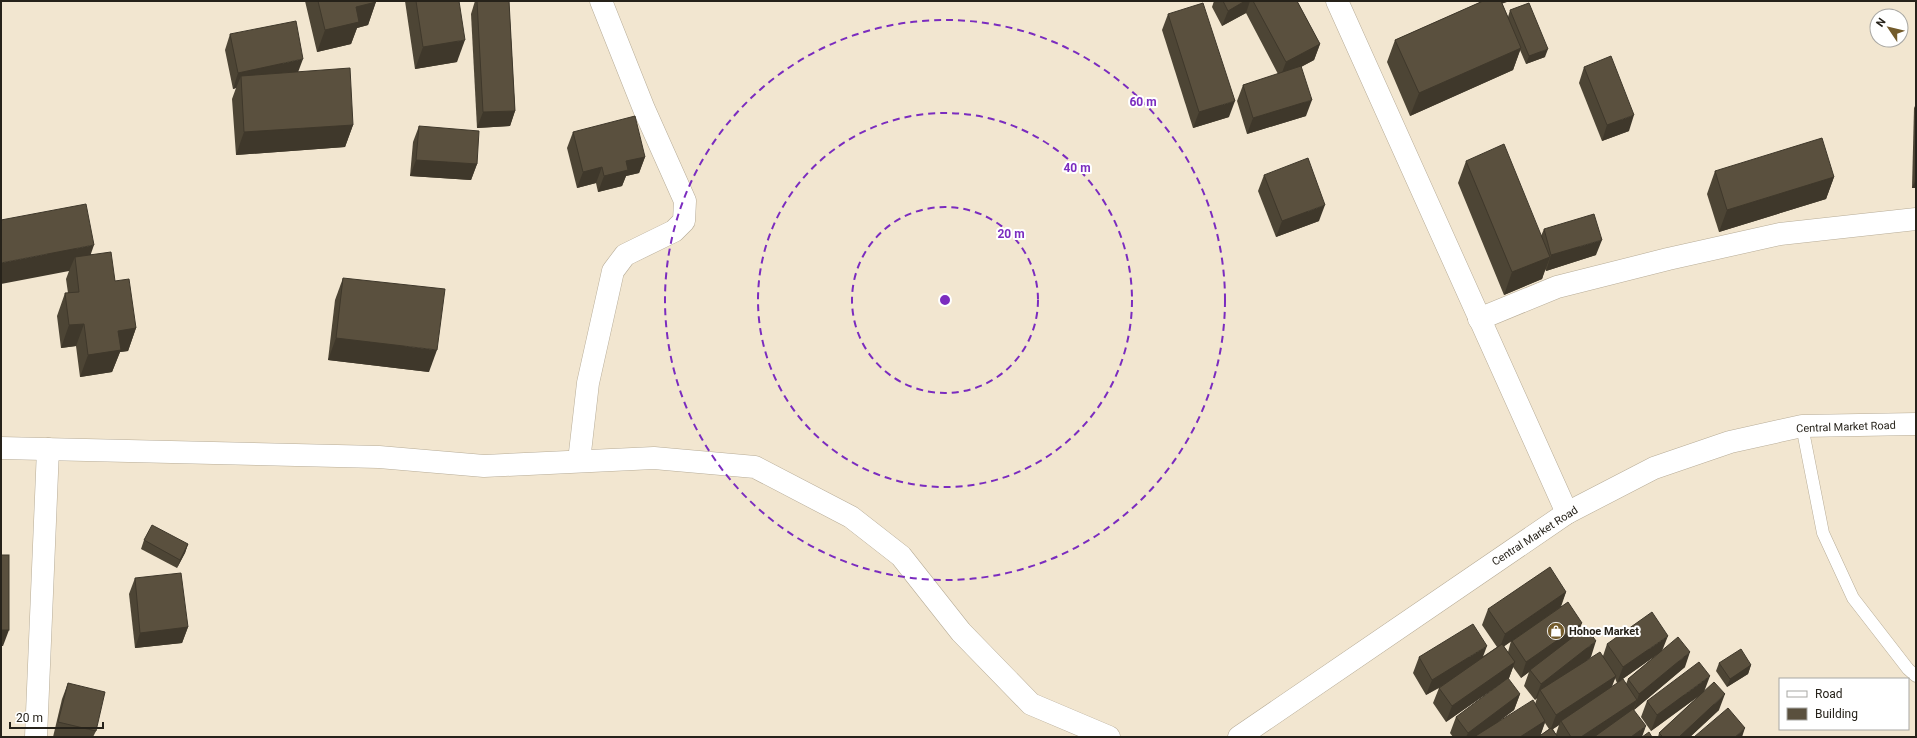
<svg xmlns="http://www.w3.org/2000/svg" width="1917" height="738" font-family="Roboto,sans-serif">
<rect width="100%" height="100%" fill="#f2e6d0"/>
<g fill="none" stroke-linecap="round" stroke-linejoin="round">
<defs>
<path id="service" d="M1802 426 1823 533 1853 598 1908 669 1916 676"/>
<g id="minor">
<path d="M1337 1 1567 513"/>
<path d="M1479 319 1557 287 1668 259 1780 234 1916 219"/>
<path d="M1 448 379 457 484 466 654 458 755 467 851 517 901 556 961 632 1031 704 1109 737"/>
<path d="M579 461 588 383 613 271 625 255 674 231 684 221 685 201 644 109 601 1"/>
<path d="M36 737 48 449"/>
<path d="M1239 737 1567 513 1654 468 1730 442 1802 426 1916 424"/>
</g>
</defs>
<use href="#service" stroke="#b7ac97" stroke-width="13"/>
<use href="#minor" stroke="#b7ac97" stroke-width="23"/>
<use href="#service" stroke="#fff" stroke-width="12"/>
<use href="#minor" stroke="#fff" stroke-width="22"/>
</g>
<g fill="#4d4535" fill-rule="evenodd">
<path d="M305 1H376L368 25 357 28 351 44 317 52Z"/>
<path d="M405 1H459L457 62 415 69Z"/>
<path d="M475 1H509L515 111 510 126 477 128 471 14Z"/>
<path d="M1214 1H1297L1320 44 1314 60 1301 67 1306 116 1247 134 1237 101 1243 85 1278 74 1246 13 1222 26 1212 7Z"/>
<path d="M1483 1H1510L1502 3 1508 17 1510 10 1545 57 1526 64 1520 50 1513 70 1410 116 1387 62 1395 40Z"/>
<path d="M1168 14 1229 117 1193 128 1162 30Z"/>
<path d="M230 34 298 72 353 125 345 147 236 155 232 99 236 88 233 89 225 50Z"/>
<path d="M1584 67 1629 131 1602 141 1579 83Z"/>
<path d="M1916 104V188H1912L1914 108Z"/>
<path d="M419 126 477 164 471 180 410 176 413 142Z"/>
<path d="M573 132 645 157 639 173 626 176 622 186 598 192 596 183 577 188 567 148Z"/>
<path d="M1466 161 1541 236 1544 229 1596 255 1546 271 1545 269 1542 279 1504 295 1458 183Z"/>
<path d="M1715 171 1834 177 1826 199 1719 232 1707 194Z"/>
<path d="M1264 175 1319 221 1276 237 1258 191Z"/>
<path d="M1 220 91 254 115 281 136 328 128 351 120 352 112 372 80 377 76 346 61 348 57 316 65 293H68L66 279 69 271Z"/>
<path d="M343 278 429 372 328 360 335 300Z"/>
<path d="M144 540 188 544 185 553 177 568 141 549Z"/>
<path d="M135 578 188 627 182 643 135 648 129 594Z"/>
<path d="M1566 592 1561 607 1579 632 1591 657 1586 661 1603 656 1607 644 1662 651 1685 667 1634 710 1642 737H1453L1450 733 1456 717 1520 694 1514 710 1498 722 1535 704 1537 698 1535 700 1524 686 1529 672 1521 678 1513 667 1509 678 1446 722 1433 703 1439 688 1426 695 1413 673 1419 657H1482L1497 647 1482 625 1488 609ZM1511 641 1508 652 1504 646ZM1658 654 1628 679 1626 684 1611 687 1615 678 1617 683ZM1545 723 1549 729 1540 736ZM1559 725 1556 734 1553 729Z"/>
<path d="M1719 663 1751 665 1748 674 1727 687 1716 671Z"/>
<path d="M68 683 96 731 93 737H53L62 699Z"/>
<path d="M1704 691 1719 710 1690 737H1658L1659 733 1699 696 1651 731 1641 717 1647 701Z"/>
</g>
<g fill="#3f382b">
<path d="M1245 1H1250L1246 13 1222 26 1228 11Z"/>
<path d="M1502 1H1510L1501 4Z"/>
<path d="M376 2 368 25 357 28 351 44 317 52 325 30 356 7Z"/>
<path d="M465 40 457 62 415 69 423 47Z"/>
<path d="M1320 44 1314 60 1280 78 1286 62Z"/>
<path d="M1521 48 1513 70 1410 116 1419 93Z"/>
<path d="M1548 49 1545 57 1526 64 1529 56Z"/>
<path d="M303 59 297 75 241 76 236 88 233 89 238 73Z"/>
<path d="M1312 100 1306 116 1247 134 1253 118Z"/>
<path d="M1235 101 1229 117 1193 128 1199 112Z"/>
<path d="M515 111 510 126 477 128 483 112Z"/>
<path d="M1634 115 1629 131 1602 141 1607 125Z"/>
<path d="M353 125 345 147 236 155 244 132Z"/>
<path d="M645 157 639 173 626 176 622 186 598 192 604 176 626 161Z"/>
<path d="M416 160 477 164 471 180 410 176Z"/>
<path d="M602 167 596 183 577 188 583 172Z"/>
<path d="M1834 177 1826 199 1719 232 1727 210Z"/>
<path d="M1916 179V188H1912Z"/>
<path d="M1325 205 1319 221 1276 237 1282 221Z"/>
<path d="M1602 240 1596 255 1546 271 1551 255Z"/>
<path d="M94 245 86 268 75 257 69 271 1 284V263Z"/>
<path d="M1550 257 1542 279 1504 295 1512 272Z"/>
<path d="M84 324 76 346 61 348 69 325Z"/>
<path d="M136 328 128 351 120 352 112 372 80 377 88 355 118 331Z"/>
<path d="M336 338 437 350 429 372 328 360Z"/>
<path d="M188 544 185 553 177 568 180 560Z"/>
<path d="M1566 592 1560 607 1499 650 1505 634Z"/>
<path d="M1582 623 1576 639 1530 670 1529 672 1521 678 1526 662Z"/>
<path d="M188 627 182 643 135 648 140 633Z"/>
<path d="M1 630H9L3 646H1Z"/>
<path d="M1668 636 1662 651 1617 683 1623 667Z"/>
<path d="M1596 641 1591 657 1543 694 1540 690 1537 698 1535 700 1541 684Z"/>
<path d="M1487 646 1481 662 1426 695 1432 680Z"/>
<path d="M1690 652 1685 667 1634 710 1639 694Z"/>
<path d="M1515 662 1509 678 1446 722 1452 706Z"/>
<path d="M1751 665 1748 674 1727 687 1730 679Z"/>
<path d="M1616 676 1610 692 1561 721 1559 725 1550 731 1556 715Z"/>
<path d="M1710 676 1704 692 1651 731 1657 715Z"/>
<path d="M1520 694 1514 710 1478 737H1466L1468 733Z"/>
<path d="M1725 694 1719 710 1690 737H1679Z"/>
<path d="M1637 700 1631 716 1599 737H1581Z"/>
<path d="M1545 721 1540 737H1520Z"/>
<path d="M1646 726 1642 737H1631Z"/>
<path d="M1745 728 1742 737H1735Z"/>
</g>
<g fill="#5a503e" stroke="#3f382b">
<path d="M318 1H376V2L356 7 359 22 325 30Z"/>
<path d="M416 1H459L465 40 423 47Z"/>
<path d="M477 1H509L515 111 483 112Z"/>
<path d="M1223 1H1245L1228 11Z"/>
<path d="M1253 1H1297L1320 44 1286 62Z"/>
<path d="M1483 1H1501L1521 48 1419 93 1395 40Z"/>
<path d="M1203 3 1235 101 1199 112 1168 14Z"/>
<path d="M1529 3 1548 49 1529 56 1510 10Z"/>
<path d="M296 21 303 59 238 73 230 34Z"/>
<path d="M1611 56 1634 115 1607 125 1584 67Z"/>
<path d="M1301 66 1312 100 1253 118 1243 85Z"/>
<path d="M350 68 353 125 244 132 241 76Z"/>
<path d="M635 116 645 157 626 161 628 170 604 176 602 167 583 172 573 132Z"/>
<path d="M419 126 479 131 477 164 416 160Z"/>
<path d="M1822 138 1834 177 1727 210 1715 171Z"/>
<path d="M1504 144 1550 257 1512 272 1466 161Z"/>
<path d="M1308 158 1325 205 1282 221 1264 175Z"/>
<path d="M86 204 94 245 1 263V220Z"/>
<path d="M1594 214 1602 240 1551 255 1544 229Z"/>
<path d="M111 252 115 281 129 279 136 328 118 331 121 350 88 355 84 324 69 325 65 293 79 292 75 257Z"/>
<path d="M343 278 445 289 437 350 336 338Z"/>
<path d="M152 525 188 544 180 560 144 540Z"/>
<rect x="1" y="555" width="8" height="75"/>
<path d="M1550 567 1566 592 1505 634 1488 609Z"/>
<path d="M181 573 188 627 140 633 135 578Z"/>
<path d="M1568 602 1582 623 1526 662 1512 641Z"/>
<path d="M1652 612 1668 636 1623 667 1607 644Z"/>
<path d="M1473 624 1487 646 1432 680 1419 657Z"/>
<path d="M1586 627 1596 641 1541 684 1530 670Z"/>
<path d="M1678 637 1690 652 1639 694 1628 679Z"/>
<path d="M1502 644 1515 662 1452 706 1439 688Z"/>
<path d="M1741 649 1751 665 1730 679 1719 663Z"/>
<path d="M1600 652 1616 676 1556 715 1540 690Z"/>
<path d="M1699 662 1710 676 1657 715 1647 701Z"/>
<path d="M1508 678 1520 694 1468 733 1456 717Z"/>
<path d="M1623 679 1637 700 1581 737H1571L1561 721Z"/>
<path d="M1714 682 1725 694 1679 737H1663L1659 733Z"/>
<path d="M68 683 105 692 96 731 58 722Z"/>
<path d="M1533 700 1545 721 1520 737H1474Z"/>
<path d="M1728 708 1745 728 1735 737H1694Z"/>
<path d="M1633 709 1646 726 1631 737H1594Z"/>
<path d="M1551 728 1558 737H1538Z"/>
<path d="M1649 732 1652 737H1642Z"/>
</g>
<g fill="none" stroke="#7b2cbf" stroke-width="2" stroke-dasharray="7 5">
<circle cx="945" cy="300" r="93"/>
<circle cx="945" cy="300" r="187"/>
<circle cx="945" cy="300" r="280"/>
</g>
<defs>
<symbol id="shop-disc" viewBox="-11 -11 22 22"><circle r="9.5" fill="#735b2b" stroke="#fff"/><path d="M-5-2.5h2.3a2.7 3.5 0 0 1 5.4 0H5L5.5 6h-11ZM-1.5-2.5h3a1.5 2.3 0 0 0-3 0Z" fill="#fff"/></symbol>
</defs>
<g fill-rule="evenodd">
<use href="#shop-disc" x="1546" y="621" width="20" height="20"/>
</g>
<g text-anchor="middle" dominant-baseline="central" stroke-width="4" stroke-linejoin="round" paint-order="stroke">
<g font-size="11" fill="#26221a" stroke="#fff">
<text transform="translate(1846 427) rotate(-2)">Central Market Road</text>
<text transform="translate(1535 536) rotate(-33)">Central Market Road</text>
</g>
<g font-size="11" font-weight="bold" fill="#26221a" stroke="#fff" text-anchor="start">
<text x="1569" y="631">Hohoe Market</text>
</g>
</g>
<circle cx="945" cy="300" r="6" fill="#7b2cbf" stroke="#fff" stroke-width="2"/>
<g font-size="12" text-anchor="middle" font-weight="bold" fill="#7b2cbf" stroke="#fff" stroke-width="4" stroke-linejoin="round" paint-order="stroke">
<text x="1143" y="106">60 m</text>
<text x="1077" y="172">40 m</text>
<text x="1011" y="238">20 m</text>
</g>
<rect width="1917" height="738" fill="none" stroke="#26221a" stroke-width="4"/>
<rect x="1779" y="678" width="130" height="52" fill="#ffffff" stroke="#a8a7a3"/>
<rect x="1787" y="691" width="20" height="6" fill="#ffffff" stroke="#a8a7a3"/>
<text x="1815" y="698" font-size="12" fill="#26221a">Road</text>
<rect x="1787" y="708" width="20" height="12" fill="#5a503e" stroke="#a8a7a3"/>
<text x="1815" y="718" font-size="12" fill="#26221a">Building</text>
<g transform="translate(1889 28) rotate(305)"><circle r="19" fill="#ffffff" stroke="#a8a7a3"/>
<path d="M0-3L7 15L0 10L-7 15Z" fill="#735b2b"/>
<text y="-6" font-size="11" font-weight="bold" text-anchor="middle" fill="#26221a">N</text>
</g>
<path d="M10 722v6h93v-6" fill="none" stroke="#26221a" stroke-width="2"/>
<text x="16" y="722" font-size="12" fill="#26221a" stroke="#ffffff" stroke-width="3" paint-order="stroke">20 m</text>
</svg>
